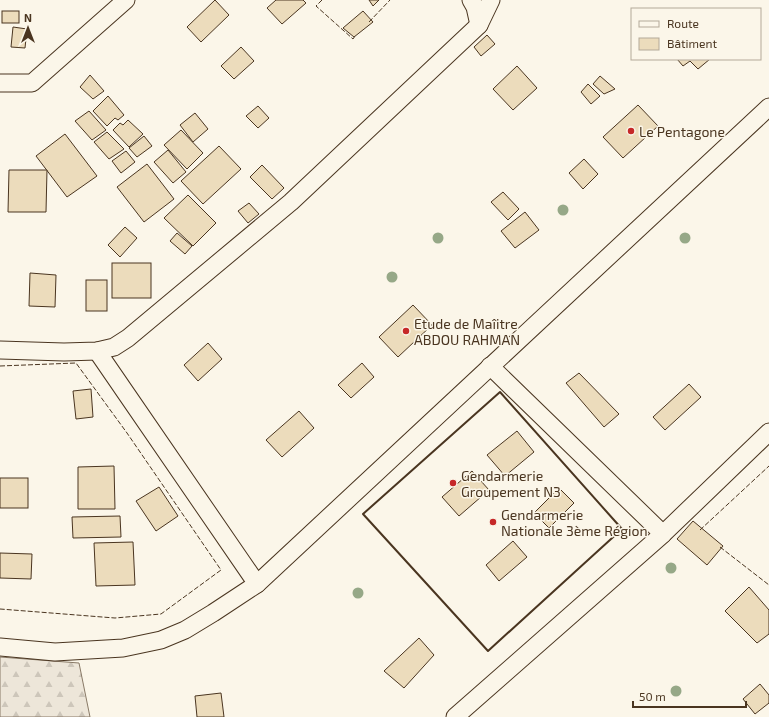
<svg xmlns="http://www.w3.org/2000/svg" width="769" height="717" font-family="'Exo 2',sans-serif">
<defs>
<pattern id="forest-firs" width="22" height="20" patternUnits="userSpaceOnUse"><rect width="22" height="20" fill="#ede6d9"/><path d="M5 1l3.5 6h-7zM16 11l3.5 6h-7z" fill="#cdc6ba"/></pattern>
</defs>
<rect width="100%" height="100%" fill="#fbf6e9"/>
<path fill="url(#forest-firs)" stroke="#887966" d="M0 657 79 663 90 717H0Z"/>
<g fill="#ecdcbc" stroke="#4a3520">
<path d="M215 0 229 15 201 42 187 27Z"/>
<path d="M276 0H303L306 3 282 24 267 8Z"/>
<path d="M369 0H379L373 6Z"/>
<rect x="2" y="11" width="17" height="12"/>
<path d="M363 11 373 22 354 37 343 28Z"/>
<path d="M13 27 27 29 25 48 11 47Z"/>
<path d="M487 35 495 44 481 56 474 47Z"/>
<path d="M241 47 254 61 234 79 221 66Z"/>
<path d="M677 59H710L698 69 690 61 683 66Z"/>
<path d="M517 66 537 88 513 110 493 89Z"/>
<path d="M90 75 104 91 93 99 80 87Z"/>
<path d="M600 76 615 89 604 94 593 84Z"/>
<path d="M588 84 600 96 591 104 581 92Z"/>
<path d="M108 96 124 115 118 120 115 118 107 126 93 111Z"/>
<path d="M638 105 658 126 623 158 603 137Z"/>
<path d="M258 106 269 118 258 128 246 116Z"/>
<path d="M89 111 106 130 92 140 75 121Z"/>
<path d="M195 113 208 129 193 142 180 125Z"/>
<path d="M128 120 143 134 129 147 113 130 120 123 123 125Z"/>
<path d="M181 130 203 153 187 169 164 145Z"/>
<path d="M107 132 124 149 109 159 94 142Z"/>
<path d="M65 134 97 176 67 197 36 156Z"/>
<path d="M144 136 152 146 137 157 129 148Z"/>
<path d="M219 146 241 169 203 204 181 181Z"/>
<path d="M168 150 186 172 173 183 154 162Z"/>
<path d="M126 151 135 162 121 173 112 161Z"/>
<path d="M584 159 598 174 583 189 569 173Z"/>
<path d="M147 164 174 199 144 222 117 187Z"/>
<path d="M262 165 284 188 272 199 250 177Z"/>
<path d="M9 170H47L46 212H8Z"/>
<path d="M503 192 519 209 508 220 491 202Z"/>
<path d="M188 195 216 223 193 246 164 218Z"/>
<path d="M249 203 259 214 248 223 238 211Z"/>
<path d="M525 212 539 230 515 248 501 231Z"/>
<path d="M125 227 137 238 120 257 108 245Z"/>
<path d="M177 233 192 246 185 254 170 241Z"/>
<rect x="112" y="263" width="39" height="35"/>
<path d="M30 273 56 275 55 307 29 306Z"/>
<rect x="86" y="280" width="21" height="31"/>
<path d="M413 305 432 325 398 357 379 337Z"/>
<path d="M208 343 222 359 198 381 184 365Z"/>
<path d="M362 363 374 377 351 398 338 385Z"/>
<path d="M579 373 619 414 604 427 566 383Z"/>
<path d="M689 384 701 397 665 430 653 417Z"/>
<path d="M91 389 93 417 76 419 73 391Z"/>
<path d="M299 411 314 428 282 457 266 440Z"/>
<path d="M517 431 534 452 505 476 487 455Z"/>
<path d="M114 466 115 509H78V467Z"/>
<path d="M472 471 489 490 459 516 442 497Z"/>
<rect x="0" y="478" width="28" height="30"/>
<path d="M159 487 178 516 156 531 136 501Z"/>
<path d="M559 488 574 503 549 528 534 513Z"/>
<path d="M120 516 121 537 73 538 72 517Z"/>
<path d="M693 521 723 546 707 565 677 539Z"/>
<path d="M513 541 527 557 499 581 486 565Z"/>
<path d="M133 542 135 585 96 586 94 543Z"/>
<path d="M0 553 32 554 31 579 0 578Z"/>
<path d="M749 587 769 610V634L757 643 725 611Z"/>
<path d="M419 638 434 655 404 688 384 671Z"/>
<path d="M760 684 769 695V703L755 714 743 699Z"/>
<path d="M221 693 224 717H197L195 696Z"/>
</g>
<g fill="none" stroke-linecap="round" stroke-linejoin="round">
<defs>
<g id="minor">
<path d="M471 0 475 7 479 25"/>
<path d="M0 83H32L126 0"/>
<path d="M0 350 64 352 97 351 114 347 128 338 291 202 479 25 491 0"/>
<path d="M97 351 257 584"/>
<path d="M490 366 663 534"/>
<path d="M0 647 55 652 123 648 161 640 185 630 213 613 257 584 769 107"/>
<path d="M455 717 663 534 769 432"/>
</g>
</defs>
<use href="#minor" stroke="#4a3520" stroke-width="19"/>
<use href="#minor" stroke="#fbf6e9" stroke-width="17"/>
<g stroke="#4a3520" stroke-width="1" stroke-dasharray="5 2" stroke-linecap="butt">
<path d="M322 0 316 6 353 39 355 36"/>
<path d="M369 22 390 0"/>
<path d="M0 366 76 363 127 433 221 570 161 614 115 618 0 609"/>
<path d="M700 530 769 466"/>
<path d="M720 547 769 585"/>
</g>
<path stroke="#4a3520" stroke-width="2" d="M500 392 622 529 488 651 363 514Z"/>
</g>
<g fill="#96a887">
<circle cx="563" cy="210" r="5.5"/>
<circle cx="438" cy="238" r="5.5"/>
<circle cx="685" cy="238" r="5.5"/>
<circle cx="392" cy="277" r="5.5"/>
<circle cx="671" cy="568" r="5.5"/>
<circle cx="358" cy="593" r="5.5"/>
<circle cx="676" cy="691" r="5.5"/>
</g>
<g fill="#c62828" stroke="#fbf6e9" stroke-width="1.5">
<circle cx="631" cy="131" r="4"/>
<circle cx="406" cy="331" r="4"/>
<circle cx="453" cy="483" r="4"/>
<circle cx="493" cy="522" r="4"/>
</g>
<g text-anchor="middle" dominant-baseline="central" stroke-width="3" stroke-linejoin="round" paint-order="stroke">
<g font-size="14" fill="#4a3520" stroke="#fbf6e9" text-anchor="start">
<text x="639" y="131">Le Pentagone</text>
<text x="414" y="323">Etude de Maîitre<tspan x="414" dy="16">ABDOU RAHMAN</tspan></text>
<text x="461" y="475">Gendarmerie<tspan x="461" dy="16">Groupement N3</tspan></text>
<text x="501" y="514">Gendarmerie<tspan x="501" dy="16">Nationale 3ème Région</tspan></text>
</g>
</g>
<rect x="631" y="8" width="130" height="52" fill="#fbf6e9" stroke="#b4a999"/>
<rect x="639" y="21" width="20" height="6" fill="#fbf6e9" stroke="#b4a999"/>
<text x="667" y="28" font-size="12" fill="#4a3520">Route</text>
<rect x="639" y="38" width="20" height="12" fill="#ecdcbc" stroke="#b4a999"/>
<text x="667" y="48" font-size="12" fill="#4a3520">Bâtiment</text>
<g transform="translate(28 28)" stroke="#fbf6e9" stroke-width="3" paint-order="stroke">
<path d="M0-3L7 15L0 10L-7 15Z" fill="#4a3520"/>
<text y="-6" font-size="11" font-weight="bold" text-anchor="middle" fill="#4a3520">N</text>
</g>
<path d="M633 701v6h113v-6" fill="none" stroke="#4a3520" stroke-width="2"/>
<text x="639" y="701" font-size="12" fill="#4a3520" stroke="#fbf6e9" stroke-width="3" paint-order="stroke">50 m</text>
</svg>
